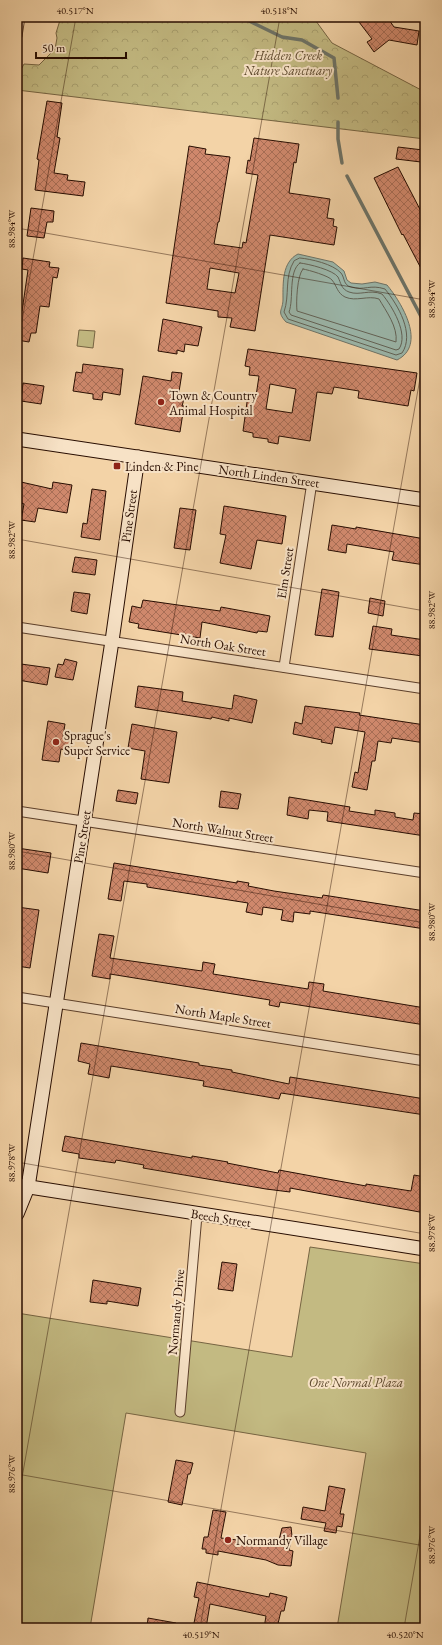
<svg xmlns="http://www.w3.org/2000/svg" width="442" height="1645" font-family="'EB Garamond',serif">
<defs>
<pattern id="forest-crowns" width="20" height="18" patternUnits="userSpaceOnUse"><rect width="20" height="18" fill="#c3ba82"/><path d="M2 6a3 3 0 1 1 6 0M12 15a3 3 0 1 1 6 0" fill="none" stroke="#a89f6e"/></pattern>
<pattern id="building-cross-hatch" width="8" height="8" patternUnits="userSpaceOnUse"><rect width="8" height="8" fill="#cf886c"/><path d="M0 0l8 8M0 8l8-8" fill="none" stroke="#a86e56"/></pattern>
</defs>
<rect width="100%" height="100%" fill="#f3d3a7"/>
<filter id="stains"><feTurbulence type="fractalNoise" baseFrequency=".005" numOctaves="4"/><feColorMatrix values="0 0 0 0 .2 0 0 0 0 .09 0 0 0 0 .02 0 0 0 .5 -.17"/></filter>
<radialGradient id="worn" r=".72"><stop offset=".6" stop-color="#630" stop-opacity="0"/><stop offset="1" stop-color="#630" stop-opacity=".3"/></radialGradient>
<g fill="#c3ba82" stroke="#766442">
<path d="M79 330 95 331 93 348 77 346Z"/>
<path d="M310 1247 425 1264V1628H337L366 1453 126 1413 90 1628H17V1313L292 1357Z"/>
</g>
<path fill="url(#forest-crowns)" stroke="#766442" d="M61 17H313L332 43 425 92V139L17 90V77L24 64 39 65 55 49 57 38 56 33Z"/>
<path fill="#9bb7ab" stroke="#6d7367" d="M298 254 333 262 344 271 347 280 351 283 362 284 375 282 387 285C402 303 427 345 397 360L286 322C276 311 283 311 283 299 283 283 282 262 298 254Z"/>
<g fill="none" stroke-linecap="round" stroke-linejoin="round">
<g stroke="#626256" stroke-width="1">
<path d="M300 258C311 259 333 264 341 273 345 278 343 285 351 287 364 291 370 284 385 289 398 305 415 334 402 353L396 355 288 319 284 312C290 295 284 277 294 261Z"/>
<path d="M300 263C309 264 333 270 338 277 341 283 341 289 349 292 360 296 369 289 382 294 392 306 409 334 399 349L396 350 291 315 289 312C294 299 288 271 300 263Z"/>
<path d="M303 269C309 270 329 276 332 280 337 286 337 293 345 297 356 302 368 295 379 299 386 311 398 327 396 342L297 311C296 303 297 275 303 269Z"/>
</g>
<g stroke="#6d7367" stroke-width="3.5">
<path d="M241 17 282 37 302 40 334 58 338 98"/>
<path d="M338 122V139L342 163"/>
<path d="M347 176 425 324"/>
</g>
</g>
<g fill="url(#building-cross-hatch)" stroke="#280d01" fill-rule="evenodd">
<path d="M367 17H387L394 27 419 31 417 45 389 40 374 52 367 42 372 39 359 22Z"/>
<path d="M47 101 62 103 57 137 60 138 54 173 68 175 67 180 85 182 83 196 35 190 39 160 37 159Z"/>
<path d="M254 138 299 144 296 163 294 162 289 193 330 199 327 218 334 219 333 226 337 227 334 245 270 235 255 331 230 327 232 318 218 317V311L166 303 189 146 206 149 205 154 230 157 219 222H218L214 244 242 248 243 242 246 243 258 175 246 173 248 160 250 161ZM210 268 239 273 235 293 207 289Z"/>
<path d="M398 147 423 150 421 162 396 159Z"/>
<path d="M398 167 425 219V276L403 234 402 235 374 178Z"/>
<path d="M31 208 54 211 53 222H47L44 238 27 236Z"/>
<path d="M23 258 50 262 49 267 59 268 57 278 53 277 49 307 40 306 36 333H31L29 342 17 340V310L22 311 28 270 22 269Z"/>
<path d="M163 319 202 327 198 346 185 344 184 352 177 350V354L158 351Z"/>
<path d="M248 349 417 373 414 391 411 390 408 406 358 398 359 391 334 387 332 394 317 392 310 441 279 436 278 444 268 442V439L253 437V433L243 431 248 395 256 396 259 376 249 375 250 367 245 366ZM270 384 296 389 292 413 266 409Z"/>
<path d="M83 364 123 369 120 395 103 392 102 400 93 399V394L73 391 76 372 82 373Z"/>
<path d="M172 372 182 373 178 398 184 399 182 406H184L180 432 135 424 143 376 171 381Z"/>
<path d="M23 383 44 386 41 404 21 401Z"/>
<path d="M21 482 52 489 53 482 72 485 67 513 38 508 35 522 21 520 24 504 17 502Z"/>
<path d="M92 489 106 491 100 540 81 537 83 523 87 524Z"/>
<path d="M224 506 286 516 282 544 257 540 251 569 220 563 226 535 220 534Z"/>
<path d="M180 508 196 510 190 550 174 548Z"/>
<path d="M332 525 356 529V527L425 539V565L392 560 394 552 347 544 346 553 328 550Z"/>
<path d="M75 557 97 560 95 575 72 572Z"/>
<path d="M322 589 339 592 333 637 315 635Z"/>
<path d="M74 592 90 594 87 614 71 611Z"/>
<path d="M370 598 385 601 383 616 368 613Z"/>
<path d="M143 600 220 611 221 607 270 616 267 632 258 631 257 633 202 622 200 638 138 628 139 624 129 622 132 606 141 608Z"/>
<path d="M373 626 392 629 391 635 425 640 423 656 369 649Z"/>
<path d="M65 659 77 662 73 680 55 677 58 664 63 665Z"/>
<path d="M21 664 50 668 47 685 18 680Z"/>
<path d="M138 686 183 692 182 701 232 709 234 695 257 700 252 723 229 718V721L212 717 211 719 135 707Z"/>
<path d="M305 706 360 713 359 715 425 725V743L392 738 391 743 378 741 375 761H372L367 790 352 787 355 772 358 773 365 732 335 727 332 744 321 742 322 740 293 734 295 722 302 724Z"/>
<path d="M48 721 65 724 63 737 72 738 70 751 61 749 59 762 42 760Z"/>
<path d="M132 724 177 732 169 783 141 779 145 751 128 748Z"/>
<path d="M118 790 138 793 136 804 116 801Z"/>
<path d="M221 791 241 794 238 809 219 807Z"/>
<path d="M289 797 350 807 349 811 375 815V810L395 813V817L413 820 414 813 425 814V836L327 821 328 812 309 810 308 819 287 815Z"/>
<path d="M17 848 51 853 48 873 17 868Z"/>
<path d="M114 863 237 883V881L249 883 248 886 274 891 322 898 323 895 425 911V929L310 911V914L294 912 293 922 281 920 283 910 263 907 262 915 246 912 248 903 147 887V884L124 881 121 901 108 899Z"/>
<path d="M17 907 39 910 30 968 17 966Z"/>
<path d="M99 934 114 936 110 958 202 971 203 962 215 964 213 974 308 989 309 982 324 984 323 991 425 1008V1025L280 1002 279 1007 269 1005 270 1000 110 974V979L92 976Z"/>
<path d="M81 1043 199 1063V1065L232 1070V1072L289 1084 290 1077 425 1099V1115L281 1093 279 1099 203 1086 204 1081 111 1066 109 1078 88 1074 90 1064 78 1061Z"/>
<path d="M65 1136 192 1158V1156L228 1162 227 1163 278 1173 279 1170 366 1186V1184L411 1191 414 1175 425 1177V1213L290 1188V1192L266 1189 143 1168 144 1165 116 1160 115 1163 79 1158V1154L62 1151Z"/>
<path d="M222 1262 237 1264 233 1291 218 1289Z"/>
<path d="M93 1280 141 1288 138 1306 107 1301V1304L90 1302Z"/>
<path d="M176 1460 193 1463 190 1474H188L182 1505 168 1502Z"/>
<path d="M329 1486 345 1489 340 1514H344L342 1527 337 1526 336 1533 324 1531 326 1523 301 1519 303 1507 325 1511Z"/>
<path d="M213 1510 226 1512 221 1538 253 1542V1540L278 1544 282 1528 291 1527 292 1536 289 1550 293 1551 291 1566 278 1565 266 1560 218 1551V1555L206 1553V1549H202L204 1537H208Z"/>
<path d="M197 1582 269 1597 270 1593 287 1597 284 1611H281L277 1628H264L266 1616 210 1604 206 1628H193L199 1598 194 1597Z"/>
<path d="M148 1618 176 1623 175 1628H147Z"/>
</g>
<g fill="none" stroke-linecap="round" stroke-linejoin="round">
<defs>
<g id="street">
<path d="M17 36 20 17"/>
<path d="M17 627 425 689"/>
<path d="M284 667 312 482"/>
<path d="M17 811 425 873"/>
<path d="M17 997 425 1061"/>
<path d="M180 1412 197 1215"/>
</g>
<g id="secondary">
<path d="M17 439 425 500"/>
<path d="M17 1185 425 1249"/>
<path d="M17 1214 28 1187 112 641 138 457"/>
</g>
</defs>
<use href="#street" stroke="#5b3e2a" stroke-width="11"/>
<use href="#secondary" stroke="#280d01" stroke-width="15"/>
<use href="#street" stroke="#f7e2c6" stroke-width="9"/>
<use href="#secondary" stroke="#f7e2c6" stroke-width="13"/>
</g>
<path fill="none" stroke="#280d01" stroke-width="1" stroke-opacity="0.45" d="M17 228 425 300M17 349 76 17M17 539 425 611M17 851 425 923M17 1162 425 1234M17 1474 425 1546M17 1506 280 17M200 1628 425 350M404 1628 425 1507"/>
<g fill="#8f2418" stroke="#f7e2c6" stroke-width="1.5">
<circle cx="161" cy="402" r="4"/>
<rect x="113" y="462" width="8" height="8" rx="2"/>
<circle cx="56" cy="742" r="4"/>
<circle cx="228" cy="1540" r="4"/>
</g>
<g text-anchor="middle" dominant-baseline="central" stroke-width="4" stroke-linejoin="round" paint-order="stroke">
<g font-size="13" font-style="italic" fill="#5e4a2e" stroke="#f7e2c6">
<text x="288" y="55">Hidden Creek<tspan x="288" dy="15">Nature Sanctuary</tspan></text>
<text x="356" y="1382">One Normal Plaza</text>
</g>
<g font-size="13" fill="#280d01" stroke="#f7e2c6" text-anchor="start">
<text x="169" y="395">Town &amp; Country<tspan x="169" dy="15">Animal Hospital</tspan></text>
<text x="125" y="466">Linden &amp; Pine</text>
<text x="64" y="735">Sprague's<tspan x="64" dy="15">Super Service</tspan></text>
<text x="236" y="1540">Normandy Village</text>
</g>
<g font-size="13" fill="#280d01" stroke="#f7e2c6">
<text transform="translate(269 476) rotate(8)">North Linden Street</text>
<text transform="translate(129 516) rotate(-82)">Pine Street</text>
<text transform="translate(285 573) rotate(-81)">Elm Street</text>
<text transform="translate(223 645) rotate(9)">North Oak Street</text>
<text transform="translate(223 830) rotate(9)">North Walnut Street</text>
<text transform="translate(82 837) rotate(-81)">Pine Street</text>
<text transform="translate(223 1016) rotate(9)">North Maple Street</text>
<text transform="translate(221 1218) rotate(9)">Beech Street</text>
<text transform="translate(176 1312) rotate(-85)">Normandy Drive</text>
</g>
</g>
<rect width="442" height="1645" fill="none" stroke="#f3d3a7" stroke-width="44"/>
<path d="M36 52v6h90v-6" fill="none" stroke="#280d01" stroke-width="2"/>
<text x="42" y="52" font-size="12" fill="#280d01" stroke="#f7e2c6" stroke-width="3" paint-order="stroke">50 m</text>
<rect x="22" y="22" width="398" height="1601" fill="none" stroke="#280d01" stroke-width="1.5"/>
<g font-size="10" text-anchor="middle" fill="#280d01">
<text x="75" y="14">40.517°N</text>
<text x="279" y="14">40.518°N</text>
<text transform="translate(11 229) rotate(-90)" y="4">88.984°W</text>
<text transform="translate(431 299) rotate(-90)" y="4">88.984°W</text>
<text transform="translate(11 540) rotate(-90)" y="4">88.982°W</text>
<text transform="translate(431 610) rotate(-90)" y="4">88.982°W</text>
<text transform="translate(11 851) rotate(-90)" y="4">88.980°W</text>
<text transform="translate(431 922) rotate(-90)" y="4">88.980°W</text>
<text transform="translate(11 1163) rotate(-90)" y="4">88.978°W</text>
<text transform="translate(431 1233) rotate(-90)" y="4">88.978°W</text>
<text transform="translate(11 1474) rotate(-90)" y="4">88.976°W</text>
<text transform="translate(431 1545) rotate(-90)" y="4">88.976°W</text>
<text x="201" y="1638">40.519°N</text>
<text x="405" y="1638">40.520°N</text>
</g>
<rect width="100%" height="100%" filter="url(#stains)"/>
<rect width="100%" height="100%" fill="url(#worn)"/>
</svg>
